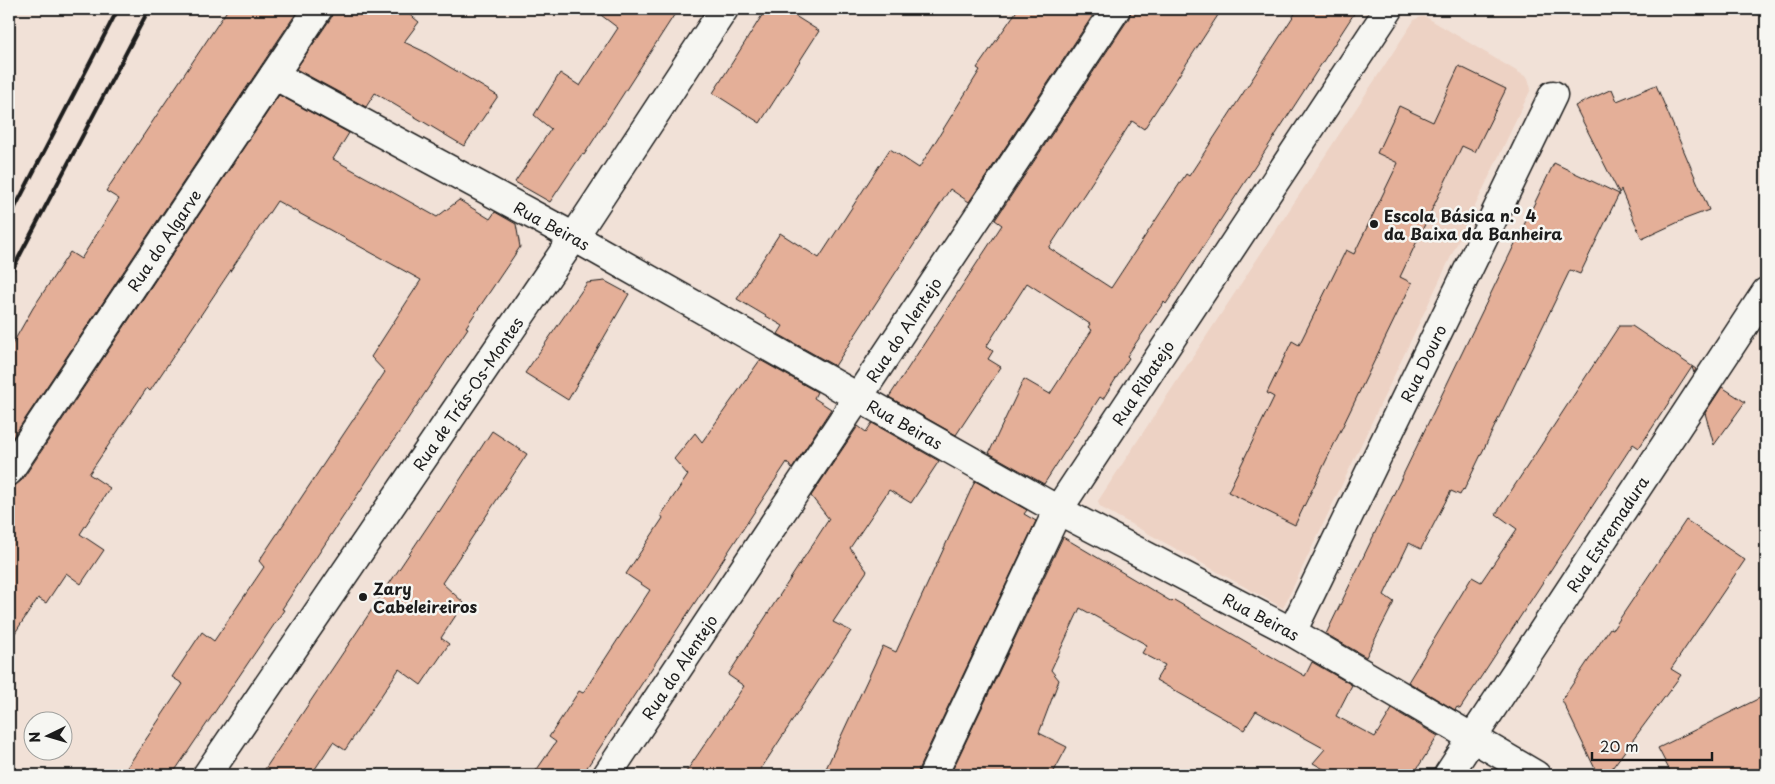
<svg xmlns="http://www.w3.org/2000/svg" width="1775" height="784" font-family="'Playpen Sans',sans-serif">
<rect width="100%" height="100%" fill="#f1e1d7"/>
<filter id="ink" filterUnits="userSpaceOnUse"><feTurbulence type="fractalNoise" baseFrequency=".02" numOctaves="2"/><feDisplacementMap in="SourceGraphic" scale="10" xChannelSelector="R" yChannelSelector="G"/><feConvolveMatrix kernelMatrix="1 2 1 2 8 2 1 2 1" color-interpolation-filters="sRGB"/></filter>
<g filter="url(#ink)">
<path fill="#edd2c4" d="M1422 17H1426L1528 78 1531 89 1283 608 1102 508 1099 505 1098 501 1415 19Z"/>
<g fill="#e4af98" stroke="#1c1c1c">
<path d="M228 9H299L9 443V350L33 308 70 252 81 259 119 199 106 191Z"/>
<path d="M333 9H403L419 22 404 42 423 51 498 96 464 146 375 93 366 107 296 69 331 18Z"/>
<path d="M593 9H678L584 155 582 154 550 202 515 182 551 129 534 115 560 73 580 86 618 28Z"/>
<path d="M766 9H784L819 31 760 123 713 93Z"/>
<path d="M1018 9H1097L969 202 950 189 835 366 778 334 783 326 737 299 780 233 819 258 890 149 919 168 980 70 977 68Z"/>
<path d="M1131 9H1222L1144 129 1132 121 1049 248 1111 288 1186 174 1189 176 1298 9H1357L1166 304 1164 302 1127 356 1129 358 1103 399 1100 397 1044 484 989 453 1024 379 1050 394 1092 330 1088 327 1090 324 1027 283 986 347 993 351 988 359 1001 367 956 435 889 397 1002 225 995 220 1129 18Z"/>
<path d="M1459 66 1506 89 1475 152 1462 146 1400 277 1412 283 1295 525 1228 492 1274 397 1267 393 1292 341 1299 345 1346 250 1354 254 1398 163 1377 153 1399 106 1433 122Z"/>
<path d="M1656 85 1709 210 1685 219 1642 239 1621 190 1619 193 1575 106 1612 89 1617 101Z"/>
<path d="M279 95 349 133 333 159 437 217 459 200 490 219 495 212 516 224 520 247 466 327 468 328 282 609 284 610 172 775H122L183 684 172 677 202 632 214 641 264 567 259 561 385 372 371 357 421 280 277 201 150 391 147 388 89 474 110 488 80 534 104 550 81 584 66 573 46 603 38 598 9 642V486L16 485 22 480Z"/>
<path d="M1554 163 1619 194 1580 274 1570 270 1464 490 1463 489 1460 495 1451 491 1421 549 1409 543 1384 595 1394 602 1366 657 1326 634Z"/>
<path d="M605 281 629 294 568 400 525 373 587 283Z"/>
<path d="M1619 326H1632L1696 369 1694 373 1692 367 1639 448 1633 444 1460 709 1457 707 1455 710 1408 682 1472 577 1481 582 1517 529 1496 514Z"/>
<path d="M760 360 817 392 814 398 831 409 792 469 787 462 582 775H533L556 742 549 737 579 691 583 693 650 590 626 574 663 518 661 515 688 475 674 459 695 433 702 442Z"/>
<path d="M1722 387 1745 402 1714 445 1705 413Z"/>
<path d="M872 423 939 461 911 503 889 490 850 548 867 571 833 622 851 631 757 775H684L744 686 728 675 829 519 811 496 858 426 866 432Z"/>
<path d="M492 431 527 454 442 583 464 603 441 638 449 644 421 685 399 669 345 750 333 742 311 775H261L438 511 439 512Z"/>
<path d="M975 481 1027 510 1024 514 1036 521 919 768 918 775H823L883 646 896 652Z"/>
<path d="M1686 520 1745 560 1671 669 1681 675 1607 775H1598L1562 700 1610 628 1613 629Z"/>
<path d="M1063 537 1172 602 1174 600 1305 676 1312 662 1352 685 1336 716 1375 737 1392 709 1438 736 1413 775H1334L1313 763 1325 749 1256 711 1244 730 1156 680 1165 665 1142 653 1147 645 1080 608 1051 670 1059 680 1039 733 1067 747 1052 775H950Z"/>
<path d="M1766 695V775H1672L1658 748Z"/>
</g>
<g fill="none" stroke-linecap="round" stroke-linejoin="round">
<defs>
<g id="minor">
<path id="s1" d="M274 75 574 237 1058 510 1292 632 1536 775"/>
<path id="s2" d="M9 471 318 9"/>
<path id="s3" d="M1292 632 1553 95"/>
<path id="s4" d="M207 775 574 237 724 9"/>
<path id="s5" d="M607 775 1116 9"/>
<path id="s6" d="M933 775 1058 510 1389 9"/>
<path id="s7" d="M1448 775 1766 292"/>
</g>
</defs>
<use href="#minor" stroke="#1c1c1c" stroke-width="31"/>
<use href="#minor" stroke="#f6f6f2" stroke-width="28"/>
<g stroke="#1c1c1c" stroke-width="4">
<path d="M9 219 118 9"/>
<path d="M9 276 149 9"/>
</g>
</g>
</g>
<g fill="#1c1c1c" stroke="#f6f6f2" stroke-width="2">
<circle cx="1374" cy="224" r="5"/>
<circle cx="363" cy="597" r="5"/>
</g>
<g text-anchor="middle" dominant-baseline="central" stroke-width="5" stroke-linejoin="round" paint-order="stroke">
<g font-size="16" font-weight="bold" fill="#1c1c1c" stroke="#f6f6f2" text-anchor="start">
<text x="1384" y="215">Escola Básica n.º 4<tspan x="1384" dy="18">da Baixa da Banheira</tspan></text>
<text x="373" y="588">Zary<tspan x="373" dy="18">Cabeleireiros</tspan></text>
</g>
<g font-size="16" fill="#1c1c1c" stroke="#f6f6f2">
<text stroke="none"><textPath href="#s1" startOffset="316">Rua Beiras</textPath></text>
<text stroke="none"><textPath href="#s2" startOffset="278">Rua do Algarve</textPath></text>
<text stroke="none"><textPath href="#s5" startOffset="535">Rua do Alentejo</textPath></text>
<text stroke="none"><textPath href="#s3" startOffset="299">Rua Douro</textPath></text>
<text stroke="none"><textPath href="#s6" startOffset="446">Rua Ribatejo</textPath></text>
<text stroke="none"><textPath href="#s4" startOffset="462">Rua de Trás-Os-Montes</textPath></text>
<text stroke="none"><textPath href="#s1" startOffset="721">Rua Beiras</textPath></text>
<text stroke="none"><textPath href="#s7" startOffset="289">Rua Estremadura</textPath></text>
<text stroke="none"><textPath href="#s1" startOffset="1126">Rua Beiras</textPath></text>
<text stroke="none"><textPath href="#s5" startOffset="130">Rua do Alentejo</textPath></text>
</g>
</g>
<rect width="1775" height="784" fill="none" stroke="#f6f6f2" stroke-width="30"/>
<rect x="15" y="15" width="1745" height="754" fill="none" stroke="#1c1c1c" stroke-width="2" filter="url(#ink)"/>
<g transform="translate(48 736) rotate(265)"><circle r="24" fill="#f6f6f2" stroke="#9f9f9c"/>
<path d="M0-4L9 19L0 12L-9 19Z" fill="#1c1c1c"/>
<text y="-8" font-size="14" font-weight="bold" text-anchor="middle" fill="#1c1c1c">N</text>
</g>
<path d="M1592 752v8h120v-8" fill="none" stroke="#1c1c1c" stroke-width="2.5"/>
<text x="1600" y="752" font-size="15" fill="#1c1c1c" stroke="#f6f6f2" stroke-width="4" paint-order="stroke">20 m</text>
</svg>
